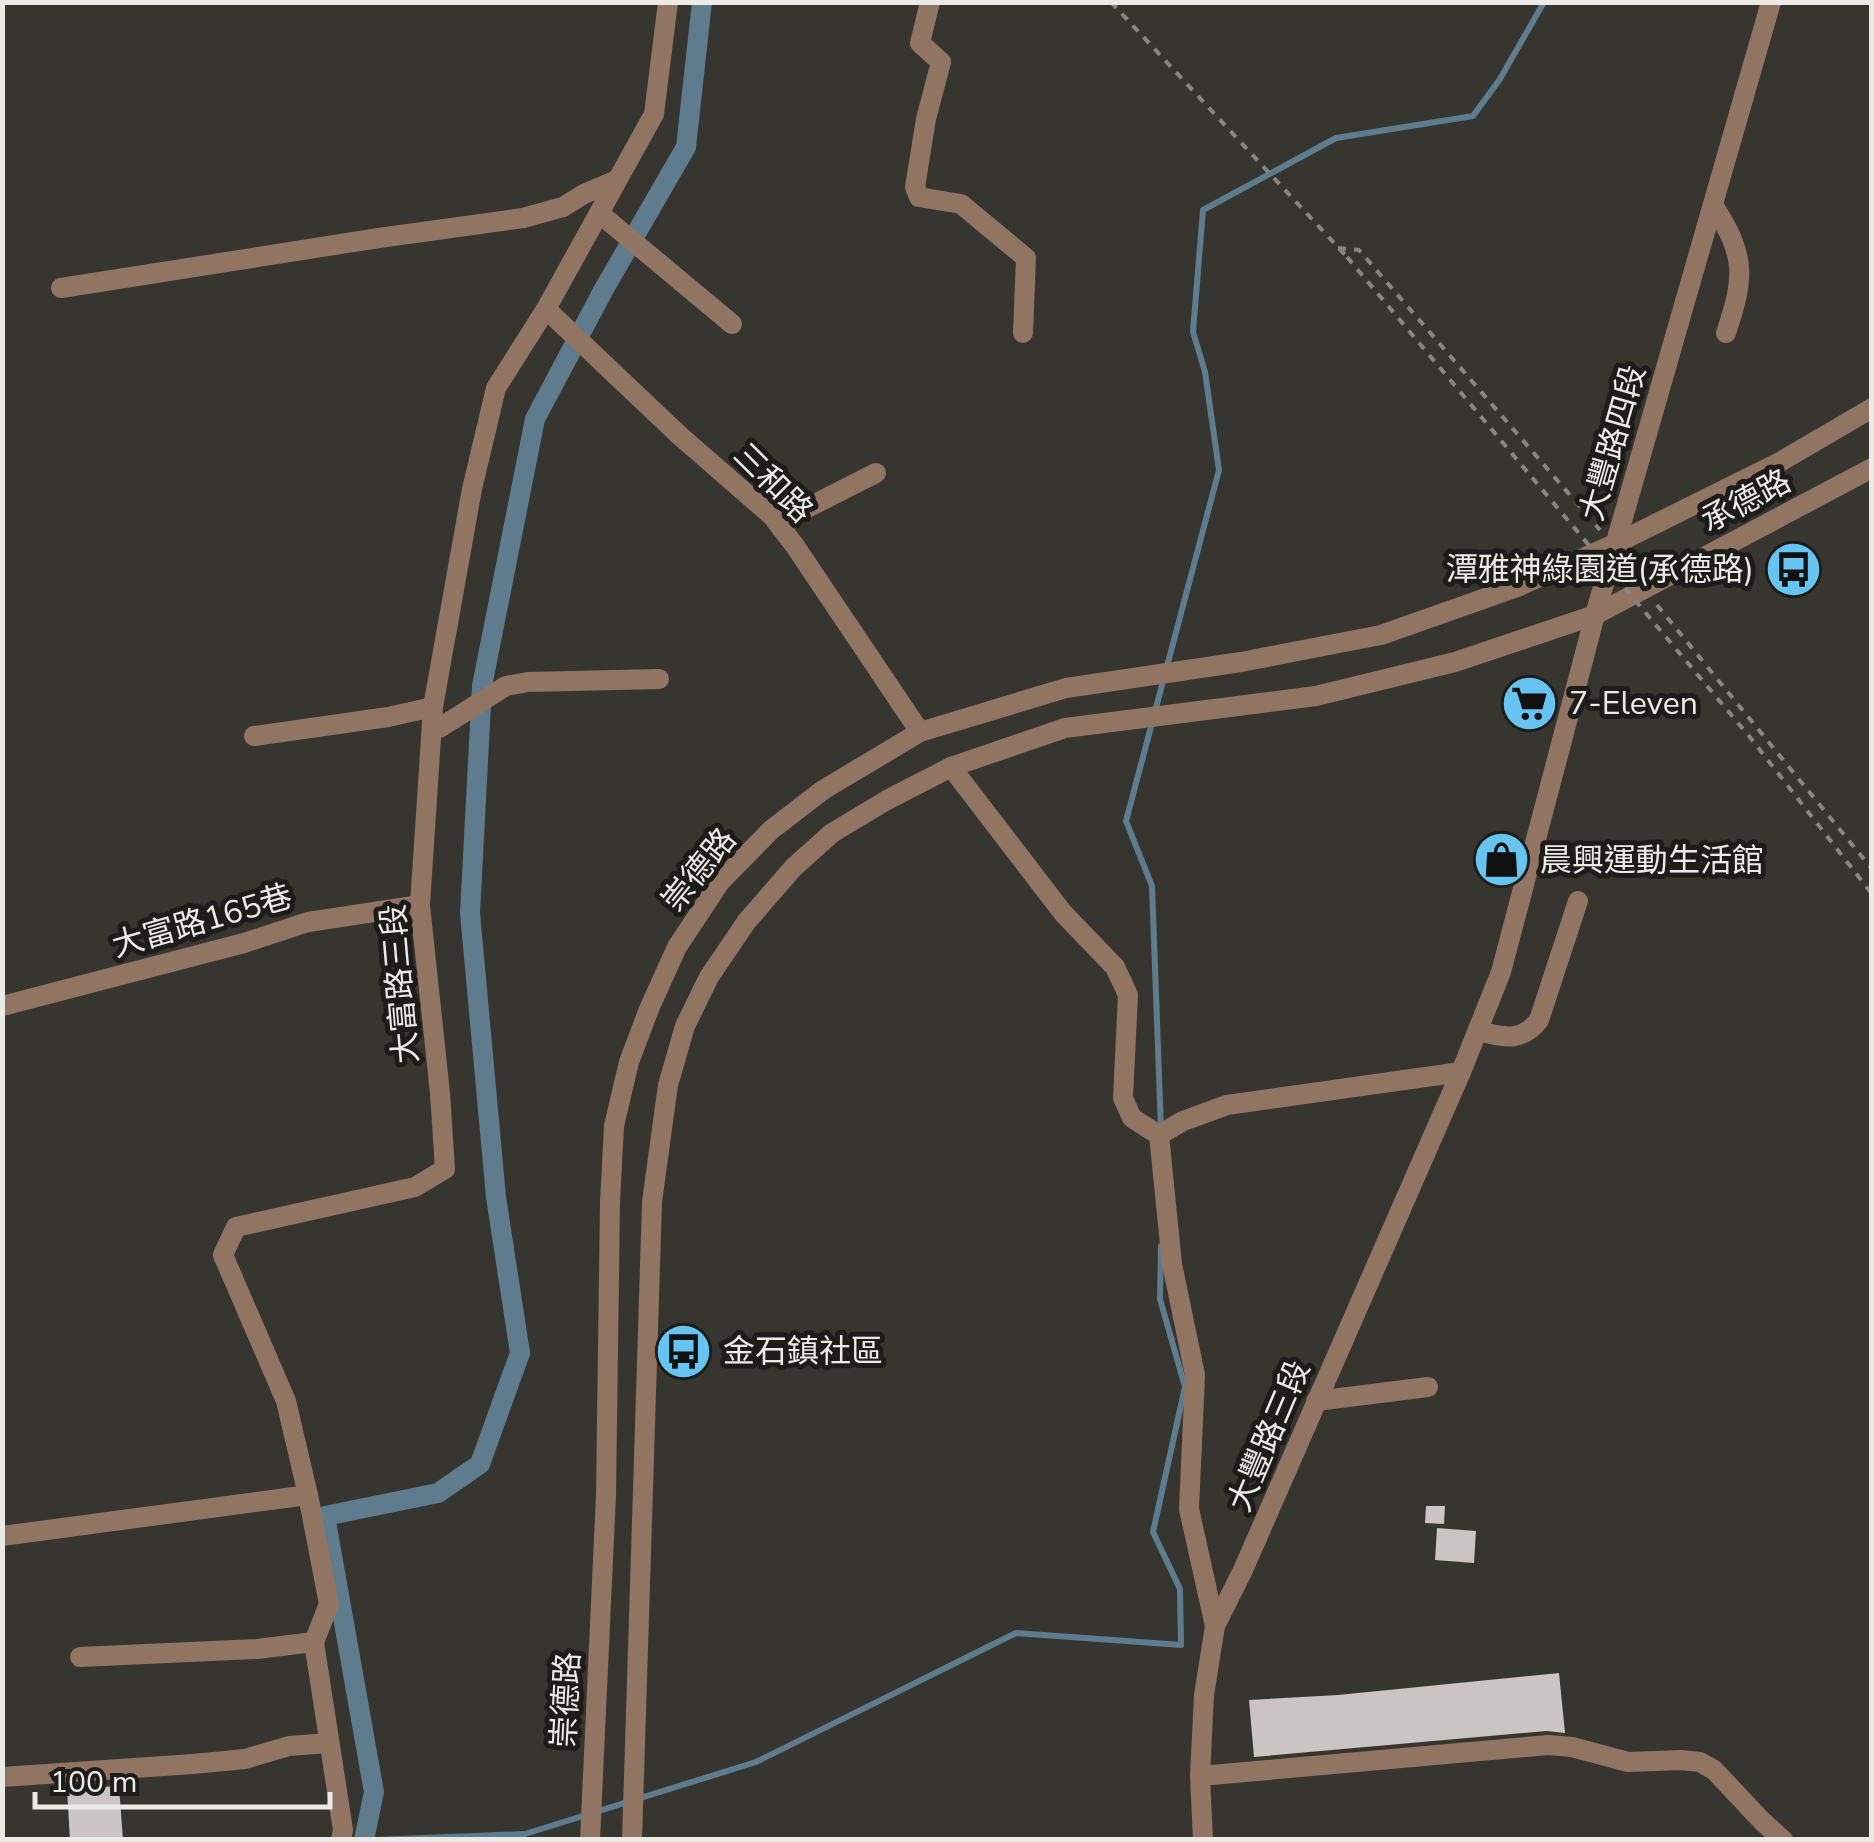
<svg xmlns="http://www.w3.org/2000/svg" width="1874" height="1842" font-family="'Nunito Sans','Noto Sans TC',sans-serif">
<rect width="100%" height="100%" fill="#363530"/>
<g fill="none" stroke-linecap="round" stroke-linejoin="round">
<g stroke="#5f7b8e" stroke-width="6">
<path d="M1161 1129 1152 886 1126 821 1219 470 1205 372 1193 332 1203 210 1336 138 1473 116 1500 79 1544 2"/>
<path d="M375 1840 525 1834 756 1762 1016 1633 1181 1645 1180 1589 1153 1532 1185 1387 1160 1299 1161 1246"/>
</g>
<path stroke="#5f7b8e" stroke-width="20" d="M364 1840 374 1792 325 1516 438 1493 480 1464 520 1353 496 1197 470 913 482 686 535 419 604 289 686 147 702 2"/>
</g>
<g fill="#cac4c2">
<path d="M1426 1506H1445L1444 1524 1425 1523Z"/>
<path d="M1437 1528 1476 1531 1474 1563 1435 1560Z"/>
<path d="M1559 1673 1565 1733 1547 1731 1254 1757 1249 1700 1338 1695Z"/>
<path d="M119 1786 123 1840H70L67 1789Z"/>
</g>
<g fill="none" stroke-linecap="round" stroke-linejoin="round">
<g stroke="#878682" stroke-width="4" stroke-dasharray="8 8" stroke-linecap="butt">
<path d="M1111 2 1347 257"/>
<path d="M1338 248 1359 250 1600 530"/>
<path d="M1657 605 1872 869"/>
</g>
<g stroke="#927462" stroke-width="20">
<path d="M930 2 920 43 941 62 926 119 915 187 919 197 961 204 1026 258 1023 333"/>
<path d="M1713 205C1746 256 1745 276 1726 333"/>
<path d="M599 213 732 324"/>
<path d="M61 288 379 238 523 218 563 207 584 194 617 180"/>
<path d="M546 309 679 435 772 516 795 546 920 732"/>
<path d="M781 528 805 509 876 473"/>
<path d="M432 731 441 727 506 686 528 682 659 679"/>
<path d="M254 736 388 717 433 707"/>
<path d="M951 767 1063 913 1115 967 1128 995 1123 1098 1132 1118 1159 1135"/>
<path d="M2 1006 244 943 308 922 420 905"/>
<path d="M1478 1031C1504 1037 1521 1043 1539 1020L1578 901"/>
<path d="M1159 1135 1172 1264 1195 1375 1189 1509 1215 1626"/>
<path d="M1159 1135 1183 1121 1227 1105 1461 1072"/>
<path d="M1316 1401 1428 1387"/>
<path d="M2 1536 308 1495"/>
<path d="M80 1657 257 1649 314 1642"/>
<path d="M1200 1776 1548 1745 1572 1747 1628 1762 1681 1760 1700 1762 1714 1770 1763 1822 1783 1840"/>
<path d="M2 1777 193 1764 245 1759 289 1746 329 1743"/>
<path d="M341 1840 343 1830 314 1642 329 1604 308 1495 286 1401 223 1255 236 1227 415 1187 445 1169 440 1093 420 905 433 707 472 489 496 388 546 309 654 114 668 2"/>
<path d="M590 1840 606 1495 610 1202 614 1126 629 1062 649 1009 677 947 720 882 771 830 823 790 920 732 1066 688 1241 662 1381 635 1517 587 1615 544 1780 462 1872 408"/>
<path d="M632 1840 652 1202 668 1085 685 1026 709 977 747 921 794 867 832 833 887 800 951 767 1065 728 1316 696 1455 662 1595 615 1872 468"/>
<path d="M1203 1840 1200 1776 1204 1695 1215 1626 1243 1570 1461 1072 1501 972 1595 615 1771 2"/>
</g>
<path stroke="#878682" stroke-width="4" stroke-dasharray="8 8" stroke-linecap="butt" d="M1347 257 1749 736 1872 894"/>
</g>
<defs>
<symbol id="bus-disc" viewBox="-11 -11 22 22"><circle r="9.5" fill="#67c4f0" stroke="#1d1c1a"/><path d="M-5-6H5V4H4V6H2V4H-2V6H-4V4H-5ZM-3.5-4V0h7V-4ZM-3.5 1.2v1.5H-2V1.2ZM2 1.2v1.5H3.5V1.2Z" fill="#111"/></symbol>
<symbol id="supermarket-disc" viewBox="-11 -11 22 22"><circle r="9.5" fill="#67c4f0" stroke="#1d1c1a"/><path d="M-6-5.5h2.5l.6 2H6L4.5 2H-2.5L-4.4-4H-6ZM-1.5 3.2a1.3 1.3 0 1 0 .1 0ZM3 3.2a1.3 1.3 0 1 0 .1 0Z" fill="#111"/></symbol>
<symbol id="shop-disc" viewBox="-11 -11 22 22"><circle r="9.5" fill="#67c4f0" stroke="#1d1c1a"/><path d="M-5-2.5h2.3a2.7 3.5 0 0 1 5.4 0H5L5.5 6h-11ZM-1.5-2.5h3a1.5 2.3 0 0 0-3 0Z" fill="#111"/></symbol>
</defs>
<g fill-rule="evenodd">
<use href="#bus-disc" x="1762" y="538" width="63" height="63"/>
<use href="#supermarket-disc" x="1498" y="672" width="63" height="63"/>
<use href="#shop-disc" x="1470" y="828" width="63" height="63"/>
<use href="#bus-disc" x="652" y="1320" width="63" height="63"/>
</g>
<g text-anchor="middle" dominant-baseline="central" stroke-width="10" stroke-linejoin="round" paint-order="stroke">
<g font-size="32" fill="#ebeae7" stroke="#1d1c1a">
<text transform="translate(1613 443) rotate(-74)">大豐路四段</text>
<text transform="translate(773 483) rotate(45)">三和路</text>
<text transform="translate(1746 501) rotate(-28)">承德路</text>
<text transform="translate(699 870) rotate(-51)">崇德路</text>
<text transform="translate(202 921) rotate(-16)">大富路165巷</text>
<text transform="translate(400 984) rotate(-95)">大富路三段</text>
<text transform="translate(1269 1436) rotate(-67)">大豐路三段</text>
<text transform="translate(566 1700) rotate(-87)">崇德路</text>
</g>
<g font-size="32" fill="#ebeae7" stroke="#1d1c1a" text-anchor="start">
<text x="1754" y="569" text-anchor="end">潭雅神綠園道(承德路)</text>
<text x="1569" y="703">7-Eleven</text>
<text x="1540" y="860">晨興運動生活館</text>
<text x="723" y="1351">金石鎮社區</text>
</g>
</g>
<rect width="1874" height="1842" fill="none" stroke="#ebeae7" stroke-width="10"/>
<path d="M35 1792v15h295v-15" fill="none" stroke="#ebeae7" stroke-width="5"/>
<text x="50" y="1792" font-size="30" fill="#ebeae7" stroke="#1d1c1a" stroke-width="8" paint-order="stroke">100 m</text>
</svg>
